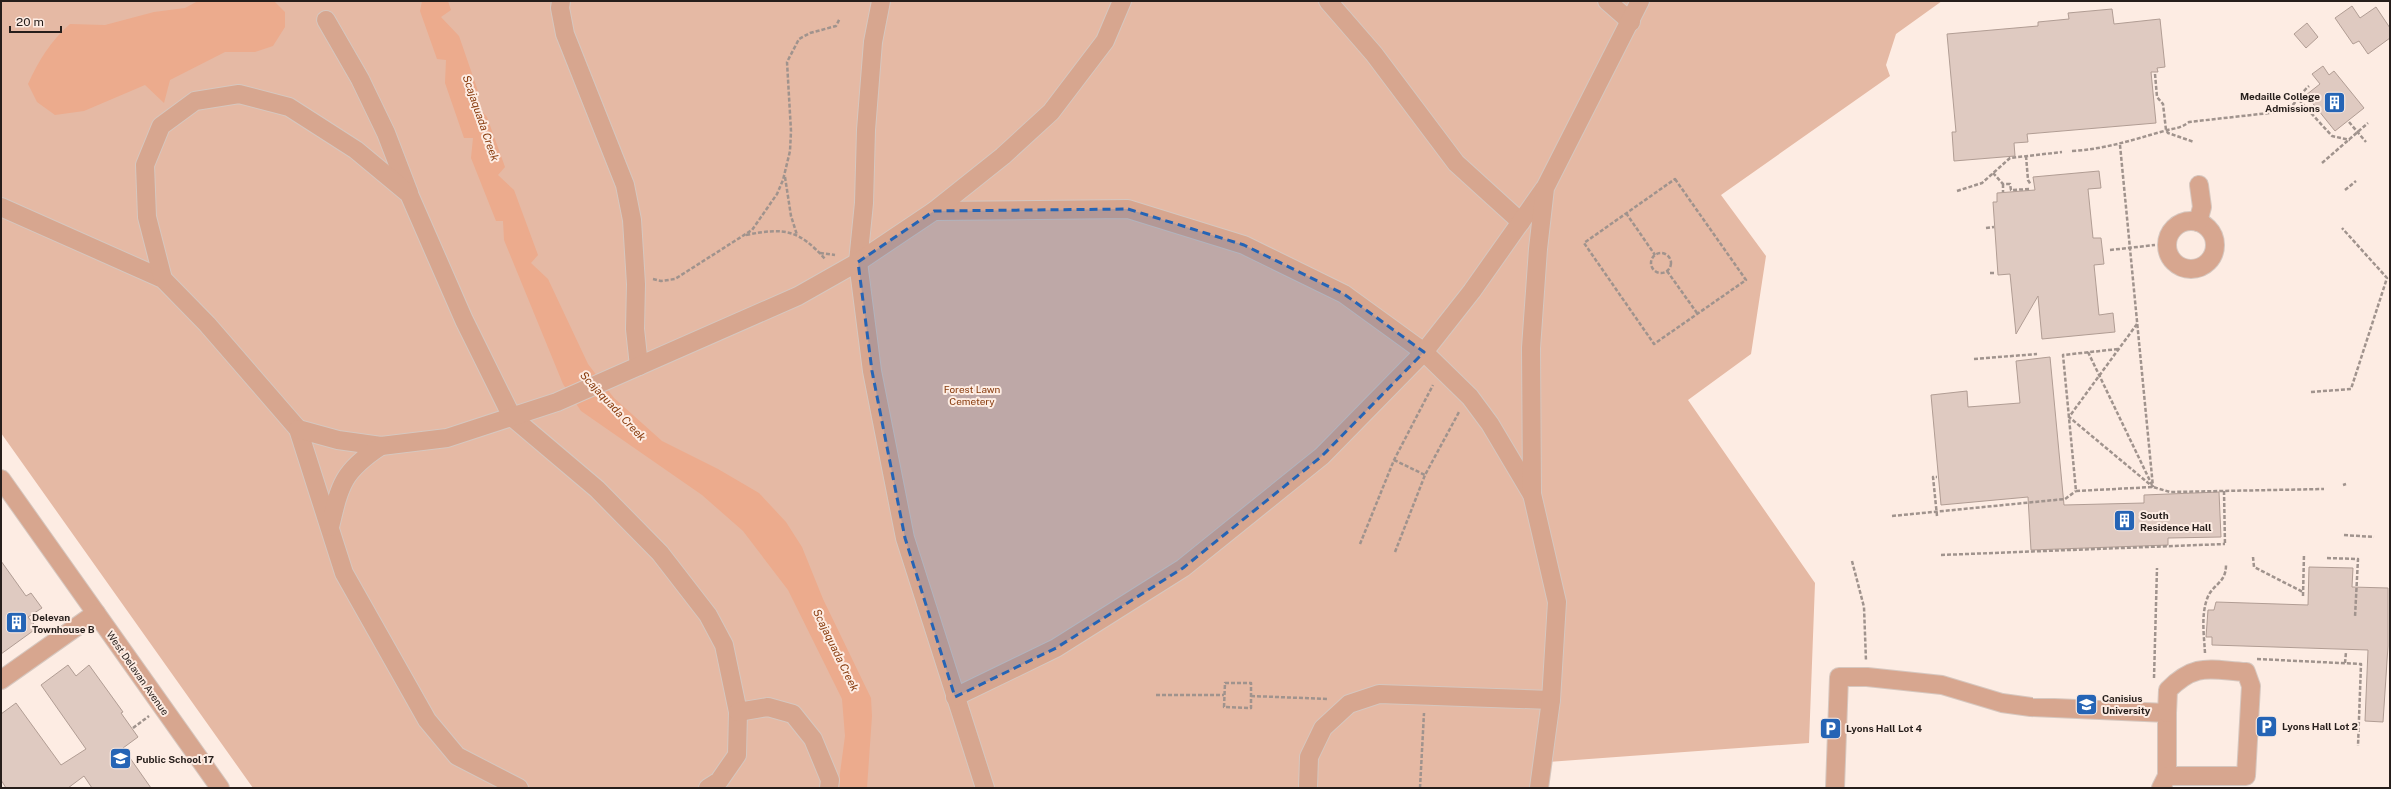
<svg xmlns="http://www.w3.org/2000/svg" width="2391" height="789" font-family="'Public Sans',sans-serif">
<rect width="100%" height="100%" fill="#fdece3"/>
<path fill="#e5b9a4" d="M1 1H1942L1896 34 1886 65 1890 76 1721 195 1766 256 1751 354 1688 400 1815 583 1809 743 1548 762 1546 788H253L1 433Z"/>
<g fill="#ecab8d">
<path d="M198 1H274L285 12V27L273 46 255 52H225L170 80 164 103 145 85 84 111 55 115 37 102 28 84C39 60 50 42 70 24L105 25 154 12 185 8Z"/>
<path d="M422 1H448L451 10 441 17 459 36 478 91 469 96 487 117 505 167 498 175 514 190 538 255 531 263 548 279 588 364 614 398 662 441 718 469 759 493 786 522 802 547 823 599 871 698 872 716 867 788H838L845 736 842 699 788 590 743 531 702 495 581 411 563 384 504 240 503 221H496L471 158 473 138H464L445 83 446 60 437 59 420 11Z"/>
</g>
<g fill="#dfcac1" stroke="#b19d94">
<path d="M2352 6 2360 18 2376 7 2390 28V38L2368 54 2359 41 2353 44 2335 18Z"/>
<path d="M2112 9 2114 24 2160 19 2165 67 2157 68 2158 72H2151L2156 123 2027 134 2028 142 2014 143 2015 156 1954 161 1952 132H1956L1947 34 2038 26V22L2069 19 2068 13Z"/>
<path d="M2307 23 2318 37 2306 48 2294 34Z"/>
<path d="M2323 66 2329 75 2334 71 2364 108 2335 131 2306 95 2320 84 2312 74Z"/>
<path d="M2099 171 2101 188 2088 189 2093 238H2101L2104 264 2094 265 2099 315 2113 313 2115 332 2042 339 2038 296 2016 334 2010 274 1998 275 1993 202H1997V193L2035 190 2033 177Z"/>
<path d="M2050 357 2064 505 2144 503V495L2219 492 2221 537 2168 538V545L2031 550 2028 497 1941 505 1931 395 1967 391 1968 407 2020 403 2016 361Z"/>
<path d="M1 561 26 596 31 593 42 608 28 617 37 628 1 654Z"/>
<path d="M2309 567 2353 568 2352 587 2388 588V646L2383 722 2365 721 2368 650 2212 645V637H2206L2208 610H2214L2216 602 2308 605Z"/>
<path d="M68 665 76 676 89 665 123 712 121 713 138 737 123 748 151 788H92L84 776 68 788H6L1 780V714L16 703 61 765 86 749 41 685Z"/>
</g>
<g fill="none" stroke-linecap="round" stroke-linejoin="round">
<defs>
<g id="minor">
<path d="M561 1 560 8 565 34 625 185 632 220 636 284 635 329 639 366"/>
<path d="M881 1 873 42 866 130 864 203 858 262 872 371 905 538 985 788"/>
<path d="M1328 1 1374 54 1456 163 1521 222"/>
<path d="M1607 1 1631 22"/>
<path d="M326 20 360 79 386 133 409 193"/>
<path d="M1 207 163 279 207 324 298 429 344 573 427 720 457 756 519 788"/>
<path d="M934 211 1128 209 1244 245 1344 294 1424 352 1470 397 1490 424 1531 493"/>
<circle cx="2191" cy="245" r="24"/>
<path d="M2198 222 2202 207 2199 185"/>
<path d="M163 279 147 217 145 165 161 126 195 101 239 94 289 107 356 150 409 194 464 320 512 417 597 489 660 553 708 615 724 645 738 712 737 755 719 781 708 788"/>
<path d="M298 429 338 440 381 446 447 438 557 402 798 296 858 262 934 211 1003 156 1051 112 1105 41 1122 1"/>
<path d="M1 479 220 788"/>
<path d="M330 527C340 484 343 471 381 446"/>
<path d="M1 680 96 613"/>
<path d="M955 697 1056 648 1183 568 1322 456 1424 352 1472 291 1544 189"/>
<path d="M738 712 768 707 793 714 813 739 830 780 829 788"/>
<path d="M1308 788 1309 757 1323 728 1349 704 1379 694 1551 700"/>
<path d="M1539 788 1551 700 1557 602 1532 494 1531 348 1538 249 1545 188 1640 1"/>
<path d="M1835 788 1839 677H1867L1942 685 2002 703 2031 707 2167 713V776"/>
<path d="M2161 788 2167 776H2246L2251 686 2246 672C2210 670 2196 662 2168 690L2167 713"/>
</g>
</defs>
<use href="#minor" stroke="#d6c7bf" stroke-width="20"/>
<g stroke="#a0938d" stroke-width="2.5" stroke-dasharray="4 2" stroke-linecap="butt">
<path d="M2155 74 2157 97 2163 104 2166 130 2168 133 2194 142"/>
<path d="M2299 100 2332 136 2350 140"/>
<path d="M2349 122 2366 142"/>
<path d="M2120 145 2153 487"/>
<path d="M2072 151C2106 149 2132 140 2164 131 2174 128 2180 129 2189 122L2287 111C2296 103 2300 94 2309 86"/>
<path d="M2026 156 2028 180 2031 185"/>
<path d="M2322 163 2368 123"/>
<path d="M1993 173 2003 184H2010L2011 190 2031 189"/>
<path d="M785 177 791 216 797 235"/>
<path d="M1675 179 1746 280 1654 344 1584 243Z"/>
<path d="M2003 184V192"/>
<path d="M2345 190 2356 181"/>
<path d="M1957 191 1982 183 2010 158 2062 152"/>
<path d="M1626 213 1655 255"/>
<path d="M1986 228 1994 227"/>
<path d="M746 235C786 227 799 230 826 260"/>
<path d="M2110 250 2155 245"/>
<path d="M820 253 835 255"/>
<circle cx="1661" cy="263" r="10"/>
<path d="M1667 271 1697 313"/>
<path d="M1990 273H1996"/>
<path d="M653 279 661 281 675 279 752 230 777 194 783 180 790 151 791 131 787 62 799 39 810 33 836 26 840 18"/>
<path d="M2137 324 2069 417 2153 487"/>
<path d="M2118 349 2063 355 2076 491 2153 487 2170 492 2324 489"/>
<path d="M2088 352 2152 485"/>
<path d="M1974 359 2037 354"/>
<path d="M2311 392 2351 389 2387 278 2342 228"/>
<path d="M1394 460 1425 475"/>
<path d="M2343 485 2346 484"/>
<path d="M2224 491 2225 545"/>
<path d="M1892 516 2065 499 2076 491"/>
<path d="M1937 516 1933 477H1937"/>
<path d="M2344 535 2374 537"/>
<path d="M1360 544 1394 460 1433 385"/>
<path d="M1395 552 1425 475 1459 412"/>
<path d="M1941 555 2225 544"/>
<path d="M2253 557 2254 567 2303 592"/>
<path d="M2327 558 2358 559 2355 617"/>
<path d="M1852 561 1864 607 1866 661"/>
<path d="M2303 596 2304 554"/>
<path d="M2205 653C2204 635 2201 616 2207 599 2212 584 2226 584 2226 565"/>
<path d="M2257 659 2361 664 2358 746"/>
<path d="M2345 663 2346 652"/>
<path d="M2154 678 2157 568"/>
<path d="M1225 683H1251V708L1224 707Z"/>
<path d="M1156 695H1224"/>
<path d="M1251 696 1328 699"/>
<path d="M133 728 149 716"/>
<path d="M1420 788 1424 713"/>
</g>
<use href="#minor" stroke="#d7a68f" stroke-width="18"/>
</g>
<path fill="#2564b5" fill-opacity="0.2" stroke="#2564b5" stroke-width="3" stroke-dasharray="8 5" stroke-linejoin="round" d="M1128 209 1244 245 1344 294 1424 352 1322 456 1183 568 1056 648 955 697 905 538 872 371 858 262 934 211Z"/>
<defs>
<symbol id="building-square" viewBox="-11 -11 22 22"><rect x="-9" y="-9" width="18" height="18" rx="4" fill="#2564b5" stroke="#fdece3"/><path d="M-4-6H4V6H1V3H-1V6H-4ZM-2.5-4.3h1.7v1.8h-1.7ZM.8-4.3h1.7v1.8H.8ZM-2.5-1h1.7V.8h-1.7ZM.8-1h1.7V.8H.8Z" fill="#fff"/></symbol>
<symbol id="university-square" viewBox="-11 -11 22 22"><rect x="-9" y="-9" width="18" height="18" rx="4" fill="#2564b5" stroke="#fdece3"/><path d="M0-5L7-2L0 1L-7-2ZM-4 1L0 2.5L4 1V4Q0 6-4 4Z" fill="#fff"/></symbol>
<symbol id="parking-square" viewBox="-11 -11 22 22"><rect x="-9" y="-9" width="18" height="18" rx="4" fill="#2564b5" stroke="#fdece3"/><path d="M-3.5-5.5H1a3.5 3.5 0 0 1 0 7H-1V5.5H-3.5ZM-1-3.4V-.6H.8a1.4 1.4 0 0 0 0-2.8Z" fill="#fff"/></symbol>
<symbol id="school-square" viewBox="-11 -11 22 22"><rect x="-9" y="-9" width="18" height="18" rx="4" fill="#2564b5" stroke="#fdece3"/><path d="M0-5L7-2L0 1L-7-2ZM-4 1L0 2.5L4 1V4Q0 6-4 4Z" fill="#fff"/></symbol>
</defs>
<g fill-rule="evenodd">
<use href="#building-square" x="2322" y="90" width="25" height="25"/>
<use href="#building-square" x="2112" y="508" width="25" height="25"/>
<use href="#building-square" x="4" y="610" width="25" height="25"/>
<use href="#university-square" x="2074" y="692" width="25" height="25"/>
<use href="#parking-square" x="2254" y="714" width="25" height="25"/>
<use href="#parking-square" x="1818" y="716" width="25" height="25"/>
<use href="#school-square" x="108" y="746" width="25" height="25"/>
</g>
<g text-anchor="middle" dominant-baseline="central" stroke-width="4" stroke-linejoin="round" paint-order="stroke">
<g font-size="10" font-weight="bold" fill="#261e1b" stroke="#fdece3" text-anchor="start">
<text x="2320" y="96" text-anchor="end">Medaille College<tspan x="2320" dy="12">Admissions</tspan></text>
<text x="2140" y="515">South<tspan x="2140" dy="12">Residence Hall</tspan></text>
<text x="32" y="617">Delevan<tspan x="32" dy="12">Townhouse B</tspan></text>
<text x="2102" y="698">Canisius<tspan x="2102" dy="12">University</tspan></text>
<text x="2282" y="726">Lyons Hall Lot 2</text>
<text x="1846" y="728">Lyons Hall Lot 4</text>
<text x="136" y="759">Public School 17</text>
</g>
<g font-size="10" fill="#883b0d" stroke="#fdece3">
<text x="972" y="389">Forest Lawn<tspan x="972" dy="12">Cemetery</tspan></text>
</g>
<g font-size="10" fill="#261e1b" stroke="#fdece3">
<text transform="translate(138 673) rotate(55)">West Delavan Avenue</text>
</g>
<g font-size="11" font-style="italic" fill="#893c0e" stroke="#fdece3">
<text transform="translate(481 118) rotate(71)">Scajaquada Creek</text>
<text transform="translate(613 406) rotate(47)">Scajaquada Creek</text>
<text transform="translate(836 650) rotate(64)">Scajaquada Creek</text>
</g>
</g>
<rect width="2391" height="789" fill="none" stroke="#261e1b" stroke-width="4"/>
<path d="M10 26v6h51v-6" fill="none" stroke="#261e1b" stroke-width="2"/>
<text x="16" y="26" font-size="12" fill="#261e1b" stroke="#fdece3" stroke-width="3" paint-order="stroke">20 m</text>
</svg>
